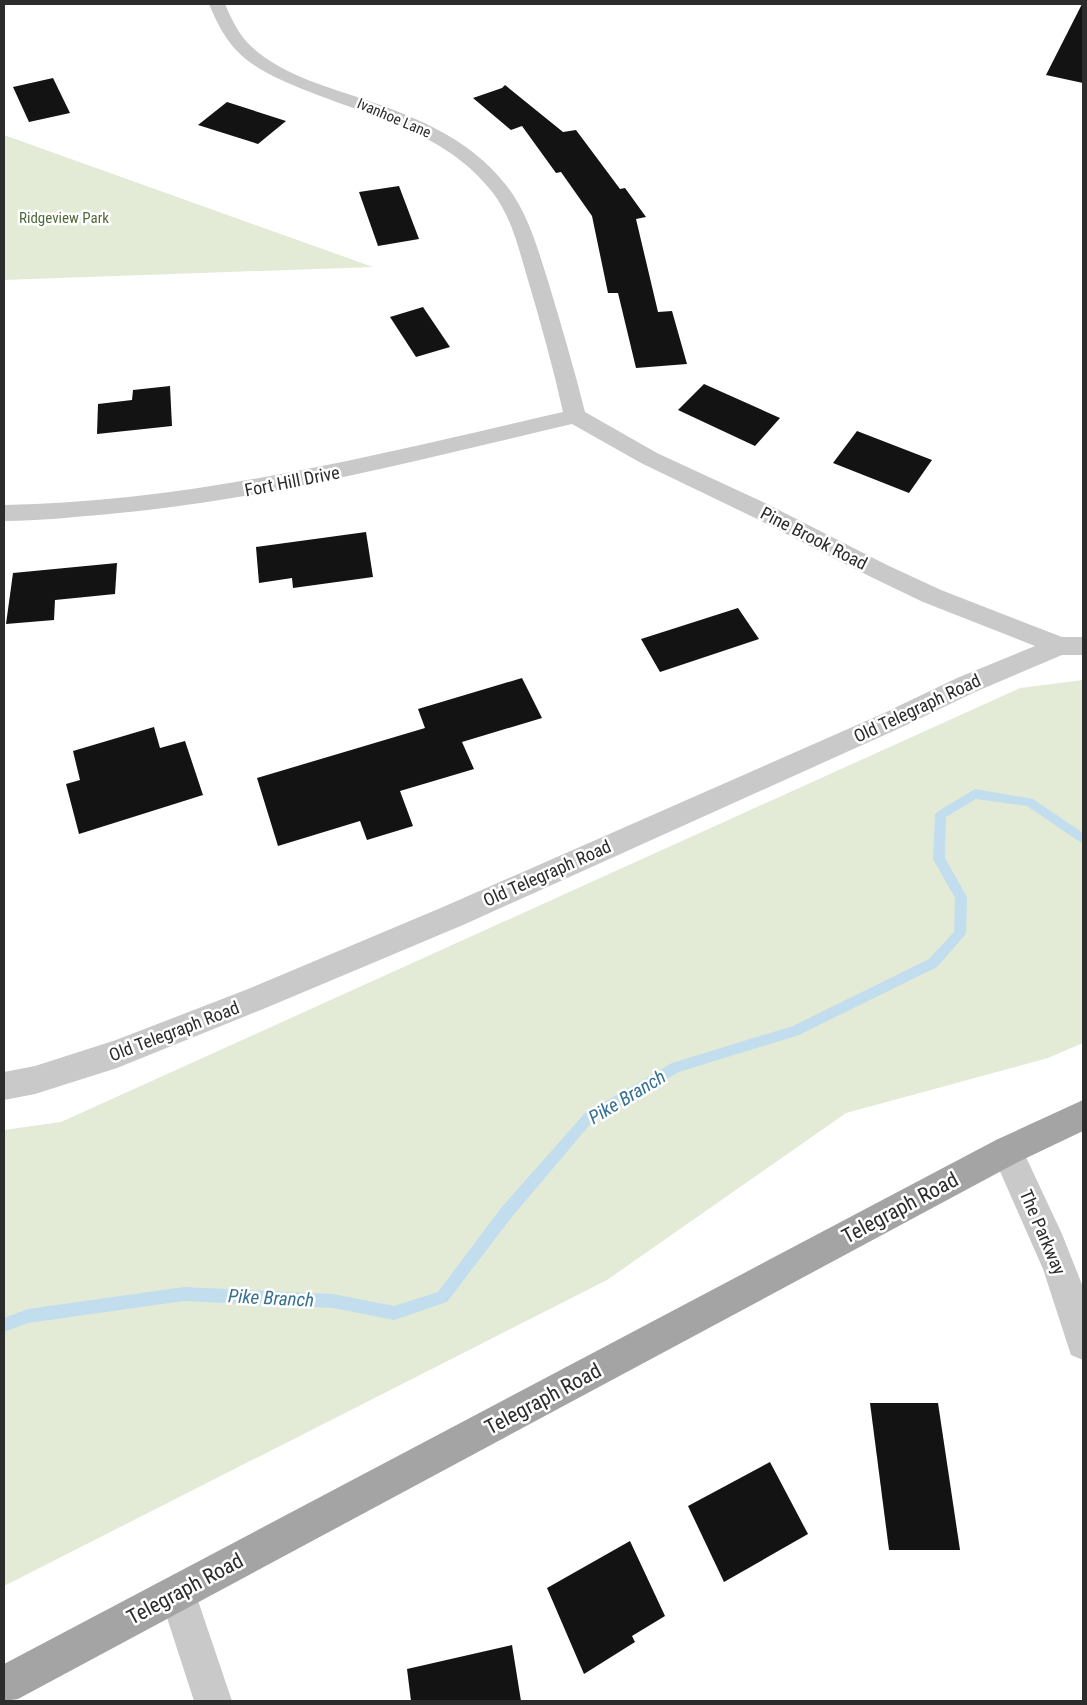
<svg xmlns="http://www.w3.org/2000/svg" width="1087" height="1705" font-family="'Roboto Condensed',sans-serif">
<rect width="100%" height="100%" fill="#fff"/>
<g fill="#e3ebd7">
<path d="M4 135 373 267 4 280Z"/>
<path d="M1083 680V1043L1048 1058 846 1113 607 1280 4 1586V1130L61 1122 1020 688Z"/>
</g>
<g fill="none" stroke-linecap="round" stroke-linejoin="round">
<path fill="#c2dded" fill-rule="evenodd" d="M975 789 1033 799 1083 833V844L1027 806 976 799 946 817 945 858 967 897 966 934 937 967 799 1035 679 1072 593 1121 511 1218 447 1302 394 1320 333 1308 184 1301 28 1323 4 1332V1318L28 1309 184 1287 333 1294 394 1306 438 1292 501 1208 585 1113 672 1063 793 1026 929 959 954 932 955 898 933 859 935 815 937 812Z"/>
</g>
<g fill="#131313">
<path d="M1082 4 1083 83 1046 75Z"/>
<path d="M53 78 70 113 29 122 13 87Z"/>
<path d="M505 85 563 132 576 130 620 189 625 188 646 217 636 219 658 312 672 311 687 364 636 368 618 293H608L592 216 561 172 556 173 522 126 511 130 473 98 502 88Z"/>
<path d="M227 102 286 121 258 144 198 125Z"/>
<path d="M399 186 419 239 378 246 359 192Z"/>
<path d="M423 307 450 347 416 357 390 317Z"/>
<path d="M704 384 780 418 755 446 678 410Z"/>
<path d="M170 386 172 426 97 434 98 404 132 400 133 390Z"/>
<path d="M857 431 932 460 909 493 833 463Z"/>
<path d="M366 532 373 577 293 588 292 578 259 583 256 547Z"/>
<path d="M117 563 115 594 55 600 54 620 6 624 13 573Z"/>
<path d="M738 608 759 639 660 672 641 639Z"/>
<path d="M522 678 542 718 462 742 474 769 400 791 413 826 367 840 360 821 278 846 257 778 425 728 418 709Z"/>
<path d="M154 727 160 748 185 741 203 795 79 834 66 784 80 780 73 751Z"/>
<path d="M870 1403H938L960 1550H889Z"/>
<path d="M770 1462 808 1534 724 1582 688 1506Z"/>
<path d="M630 1541 665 1616 632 1636 635 1642 584 1674 547 1588Z"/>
<path d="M512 1645 521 1701H411L407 1669Z"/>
</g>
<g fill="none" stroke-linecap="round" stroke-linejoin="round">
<g fill="#c9c9c9" fill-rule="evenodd">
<path d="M209 4H225C232 20 239 36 253 48 280 72 318 84 351 95 408 114 467 135 506 185 528 213 537 247 548 281 561 324 574 368 585 412L657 453 767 504 887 565 941 590 1062 637H1083V655H1062L975 692 900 728 463 925 268 1007 117 1068 35 1094 4 1100V1072L35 1066 116 1040 248 989 443 907 882 714 957 678 1035 646 923 602 871 577 751 516 641 463 572 424C419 460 266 500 109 514 74 517 39 521 4 521V505C194 502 379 454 563 412 553 367 541 324 528 280 519 250 512 218 493 193 448 134 376 118 310 92 286 83 260 72 241 55 225 40 217 23 209 4Z"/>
<path d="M1007 1136 1018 1140 1062 1234 1083 1287V1360L1071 1355 1043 1269 991 1151 996 1140Z"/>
<path d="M178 1574 191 1580 232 1701H194L159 1593 165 1580Z"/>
</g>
<path fill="#a4a4a4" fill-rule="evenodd" d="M1083 1100V1131L1018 1162 18 1699 4 1701V1664L996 1140Z"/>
</g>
<g text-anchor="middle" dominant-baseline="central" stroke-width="5" stroke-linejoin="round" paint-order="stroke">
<g font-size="15" fill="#2c2c2c" stroke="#fff">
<text transform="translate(394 118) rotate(23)">Ivanhoe Lane</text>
</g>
<g font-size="15" fill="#506a37" stroke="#fff">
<text x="64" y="218">Ridgeview Park</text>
</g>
<g font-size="18" fill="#2c2c2c" stroke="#fff">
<text transform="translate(292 481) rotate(-11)">Fort Hill Drive</text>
<text transform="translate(814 538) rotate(27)">Pine Brook Road</text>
<text transform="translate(917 708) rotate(-25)">Old Telegraph Road</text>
<text transform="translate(547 873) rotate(-24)">Old Telegraph Road</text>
<text transform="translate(174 1031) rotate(-21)">Old Telegraph Road</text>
<text transform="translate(1043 1232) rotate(67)">The Parkway</text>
</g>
<g font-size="19" font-style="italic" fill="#357192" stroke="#fff">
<text transform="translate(627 1097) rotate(-31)">Pike Branch</text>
<text transform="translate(271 1298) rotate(3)">Pike Branch</text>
</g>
<g font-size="21" fill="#2c2c2c" stroke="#fff">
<text transform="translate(900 1208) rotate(-28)">Telegraph Road</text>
<text transform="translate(543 1399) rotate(-28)">Telegraph Road</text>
<text transform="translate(185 1589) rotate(-28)">Telegraph Road</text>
</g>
</g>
<rect width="1087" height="1705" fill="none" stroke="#2c2c2c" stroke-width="10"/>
</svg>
